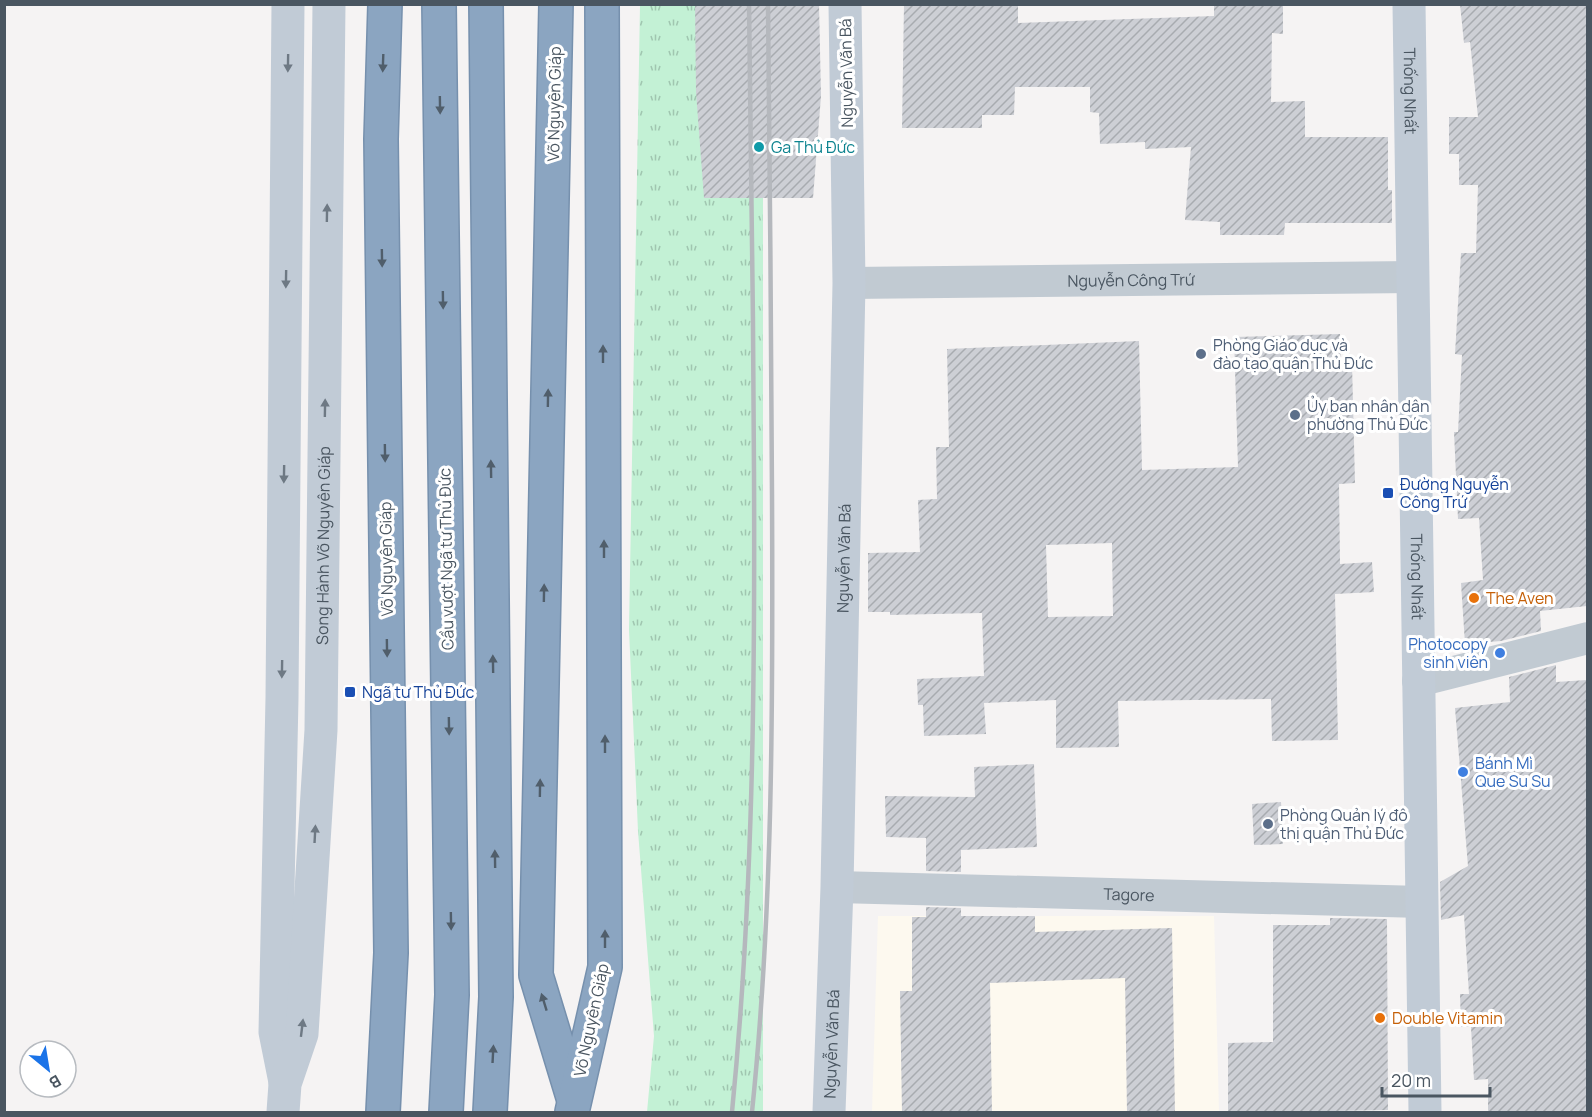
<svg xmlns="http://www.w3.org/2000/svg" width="1592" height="1117" font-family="Manrope,sans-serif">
<defs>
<pattern id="grass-tufts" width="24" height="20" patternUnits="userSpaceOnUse" patternTransform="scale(1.5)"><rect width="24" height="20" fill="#c3f1d5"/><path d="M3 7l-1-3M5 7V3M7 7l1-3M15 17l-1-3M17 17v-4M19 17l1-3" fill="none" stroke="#a0c6b0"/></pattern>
<pattern id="building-hatch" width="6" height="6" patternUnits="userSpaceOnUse" patternTransform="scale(1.5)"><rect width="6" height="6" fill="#cdcfd5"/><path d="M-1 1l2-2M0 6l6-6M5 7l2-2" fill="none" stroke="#a8abb0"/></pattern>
</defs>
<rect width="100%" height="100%" fill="#f5f3f3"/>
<path fill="#fdf9ef" d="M878 916H1214L1219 1112H872Z"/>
<path fill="url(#grass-tufts)" d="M640 5H763V1112H647L654 1036 638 831 629 630Z"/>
<g fill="url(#building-hatch)" fill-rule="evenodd">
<path d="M695 4H819L821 96 813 198H704L696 92Z"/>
<path d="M904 4H1018V23L1214 16V4H1283V34L1272 33 1271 102 1305 101V137H1388V190H1392V223H1285L1284 235H1220V222L1185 220 1191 147 1145 149V142L1100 144 1099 113 1090 112V87H1015L1014 115H982V128H902Z"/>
<path d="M1460 4H1587V606L1540 611 1541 631 1501 641 1465 644 1461 583 1483 580 1479 518 1458 519 1454 432H1458L1462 355 1455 354 1461 253H1476L1478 185H1459V154H1449V117H1478L1470 42 1464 43Z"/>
<path d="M1340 334 1341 363H1352L1355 483 1339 484 1340 564 1372 562 1374 592 1335 594 1338 740 1272 741 1271 699 1118 701 1119 747 1056 748V700L984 703 986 734 924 736 923 705H918L917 679 984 676 982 613 890 615V612H868V553L920 552 918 500 937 499 936 447H949L947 349 1139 341 1142 470 1238 467 1234 337ZM1112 543 1113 616 1048 617 1046 545Z"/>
<path d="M1556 665V682L1587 680V1113H1488V1079L1474 1080 1471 1027H1461L1460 994H1469L1464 915 1441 920 1440 882 1468 866 1455 708 1510 702 1509 677Z"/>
<path d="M1034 764 1037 847 961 850V872L926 871V838L886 837 885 796 975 797 974 767Z"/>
<path d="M1281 802 1283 844 1254 845 1252 804Z"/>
<path d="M926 907 961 908V916H1035V932L1172 928 1175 1113H1127L1125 978 990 983 992 1113H902L900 991H912V917H926Z"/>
<path d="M1330 918 1387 919 1388 1110 1228 1113V1043L1273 1042V925H1330Z"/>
</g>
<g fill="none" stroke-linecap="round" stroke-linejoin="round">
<defs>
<g id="highway">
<path d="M439 4 452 995 446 1112"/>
<path d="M486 4 496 997 490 1112"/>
<path d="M556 4 536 975 573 1097"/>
<path d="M383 1112 391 953 381 139 385 4"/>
<path d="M572 1112 605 967 602 4"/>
</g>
</defs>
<use href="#highway" stroke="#7690ad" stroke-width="36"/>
<g stroke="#c1cad2" stroke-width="32">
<path id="s1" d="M849 283 1413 277"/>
<path d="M1418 681 1588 638"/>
<path id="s2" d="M837 887 1422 902"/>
</g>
<g stroke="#c1cbd6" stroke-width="33">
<path id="s3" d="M1409 4 1425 1112"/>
<path d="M285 1082 275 1032 282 698 288 4"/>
<path id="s4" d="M283 1112 285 1084 302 1034 321 730 329 4"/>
<path id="s5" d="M829 1112 837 887 849 283 845 4"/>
</g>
<use href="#highway" stroke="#8ba5c1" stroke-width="33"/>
<g stroke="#b5b8bd" stroke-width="4.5">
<path d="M732 1112C753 900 755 686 754 472 753 316 752 161 749 4"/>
<path d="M752 1112C773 908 773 701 772 495 771 331 770 168 768 4"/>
</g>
</g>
<defs><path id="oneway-solid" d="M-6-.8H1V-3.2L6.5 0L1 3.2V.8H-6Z" transform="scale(1.5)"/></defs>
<g fill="#6e7984">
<use href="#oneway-solid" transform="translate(288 63) rotate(91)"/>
<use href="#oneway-solid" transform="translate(327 213) rotate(-89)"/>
<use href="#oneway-solid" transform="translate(286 279) rotate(91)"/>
<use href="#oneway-solid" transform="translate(325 408) rotate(-89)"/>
<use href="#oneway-solid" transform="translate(284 474) rotate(91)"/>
<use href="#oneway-solid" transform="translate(282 669) rotate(91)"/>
<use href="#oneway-solid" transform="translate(315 834) rotate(-87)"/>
<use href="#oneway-solid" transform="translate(302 1028) rotate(-83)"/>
</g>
<g fill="#505e6b">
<use href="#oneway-solid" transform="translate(383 63) rotate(92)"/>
<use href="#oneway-solid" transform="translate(440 105) rotate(89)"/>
<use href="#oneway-solid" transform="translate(382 258) rotate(89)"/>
<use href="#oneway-solid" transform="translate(443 300) rotate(89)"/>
<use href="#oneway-solid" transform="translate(603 354) rotate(-90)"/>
<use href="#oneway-solid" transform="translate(548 398) rotate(-89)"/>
<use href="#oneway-solid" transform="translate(385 453) rotate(89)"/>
<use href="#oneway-solid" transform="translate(491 469) rotate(-91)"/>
<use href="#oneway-solid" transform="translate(604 549) rotate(-90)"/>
<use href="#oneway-solid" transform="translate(544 593) rotate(-89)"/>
<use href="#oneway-solid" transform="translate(387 648) rotate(89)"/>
<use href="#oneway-solid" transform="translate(493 664) rotate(-91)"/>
<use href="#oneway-solid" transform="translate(449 726) rotate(89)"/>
<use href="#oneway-solid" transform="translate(605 744) rotate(-90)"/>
<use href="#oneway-solid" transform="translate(540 788) rotate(-89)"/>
<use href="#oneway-solid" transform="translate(495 859) rotate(-91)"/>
<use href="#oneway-solid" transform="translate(451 921) rotate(89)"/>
<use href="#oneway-solid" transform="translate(605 939) rotate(-90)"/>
<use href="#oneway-solid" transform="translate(544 1002) rotate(-107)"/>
<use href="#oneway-solid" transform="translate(493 1054) rotate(-87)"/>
</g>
<circle fill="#0f9aa8" stroke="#fff" stroke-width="2" cx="759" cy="147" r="6"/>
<g fill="#5c6f8a" stroke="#fff" stroke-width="2">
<circle cx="1201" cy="354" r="6"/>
<circle cx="1295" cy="415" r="6"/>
<circle cx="1268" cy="824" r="6"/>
</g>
<g fill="#1a4fb4" stroke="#fff" stroke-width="2">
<rect x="1382" y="487" width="12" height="12" rx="3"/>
<rect x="344" y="686" width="12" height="12" rx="3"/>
</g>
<g fill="#e8710a" stroke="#fff" stroke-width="2">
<circle cx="1474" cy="598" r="6"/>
<circle cx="1380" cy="1018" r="6"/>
</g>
<g fill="#3f7fe0" stroke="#fff" stroke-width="2">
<circle cx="1500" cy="653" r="6"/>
<circle cx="1463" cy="772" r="6"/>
</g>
<g text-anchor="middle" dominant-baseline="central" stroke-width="6" stroke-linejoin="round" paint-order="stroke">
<g font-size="16" fill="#4a5661" stroke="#fff">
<text transform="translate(846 73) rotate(-91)">Nguyễn Văn Bá</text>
<text stroke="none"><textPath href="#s3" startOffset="87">Thống Nhất</textPath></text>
<text transform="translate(554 104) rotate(-89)">Võ Nguyên Giáp</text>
<text stroke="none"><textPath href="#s1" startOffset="282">Nguyễn Công Trứ</textPath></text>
<text stroke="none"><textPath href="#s4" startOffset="570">Song Hành Võ Nguyên Giáp</textPath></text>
<text transform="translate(386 559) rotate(-91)">Võ Nguyên Giáp</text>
<text transform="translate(446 559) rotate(-91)">Cầu vượt Ngã tư Thủ Đức</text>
<text stroke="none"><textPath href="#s5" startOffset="554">Nguyễn Văn Bá</textPath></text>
<text stroke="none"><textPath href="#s3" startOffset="573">Thống Nhất</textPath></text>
<text stroke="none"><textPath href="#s2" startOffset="292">Tagore</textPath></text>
<text transform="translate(591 1020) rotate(-78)">Võ Nguyên Giáp</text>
<text stroke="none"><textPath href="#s5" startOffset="68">Nguyễn Văn Bá</textPath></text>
</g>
<g font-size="16" fill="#0d838f" stroke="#fff" text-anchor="start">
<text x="771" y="147">Ga Thủ Đức</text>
</g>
<g font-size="16" fill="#4e5e75" stroke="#fff" text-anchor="start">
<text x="1213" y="345">Phòng Giáo dục và<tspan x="1213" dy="18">đào tạo quận Thủ Đức</tspan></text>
<text x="1307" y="406">Ủy ban nhân dân<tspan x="1307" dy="18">phường Thủ Đức</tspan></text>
<text x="1280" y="815">Phòng Quản lý đô<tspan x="1280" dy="18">thị quận Thủ Đức</tspan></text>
</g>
<g font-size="16" fill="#164399" stroke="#fff" text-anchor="start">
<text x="1400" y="484">Đường Nguyễn<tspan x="1400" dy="18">Công Trứ</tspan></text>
<text x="362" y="692">Ngã tư Thủ Đức</text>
</g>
<g font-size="16" fill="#c56008" stroke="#fff" text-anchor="start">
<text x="1486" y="598">The Aven</text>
<text x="1392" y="1018">Double Vitamin</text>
</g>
<g font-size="16" fill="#366cbe" stroke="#fff" text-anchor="end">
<text x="1488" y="644">Photocopy<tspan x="1488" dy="18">sinh viên</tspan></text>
<text x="1475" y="763" text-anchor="start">Bánh Mì<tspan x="1475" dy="18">Que Su Su</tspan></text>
</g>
</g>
<rect width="1592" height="1117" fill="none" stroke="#4a5661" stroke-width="12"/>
<g transform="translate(48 1069) rotate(150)"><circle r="28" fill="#ffffff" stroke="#b7bbc0" stroke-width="1.5"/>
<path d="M0-4.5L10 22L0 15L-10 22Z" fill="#1a73e8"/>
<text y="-9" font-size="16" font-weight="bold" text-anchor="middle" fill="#4a5661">B</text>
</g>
<path d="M1382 1087v9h108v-9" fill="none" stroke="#4a5661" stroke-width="3"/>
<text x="1391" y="1087" font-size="18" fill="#4a5661" stroke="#ffffff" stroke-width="4.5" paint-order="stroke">20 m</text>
</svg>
